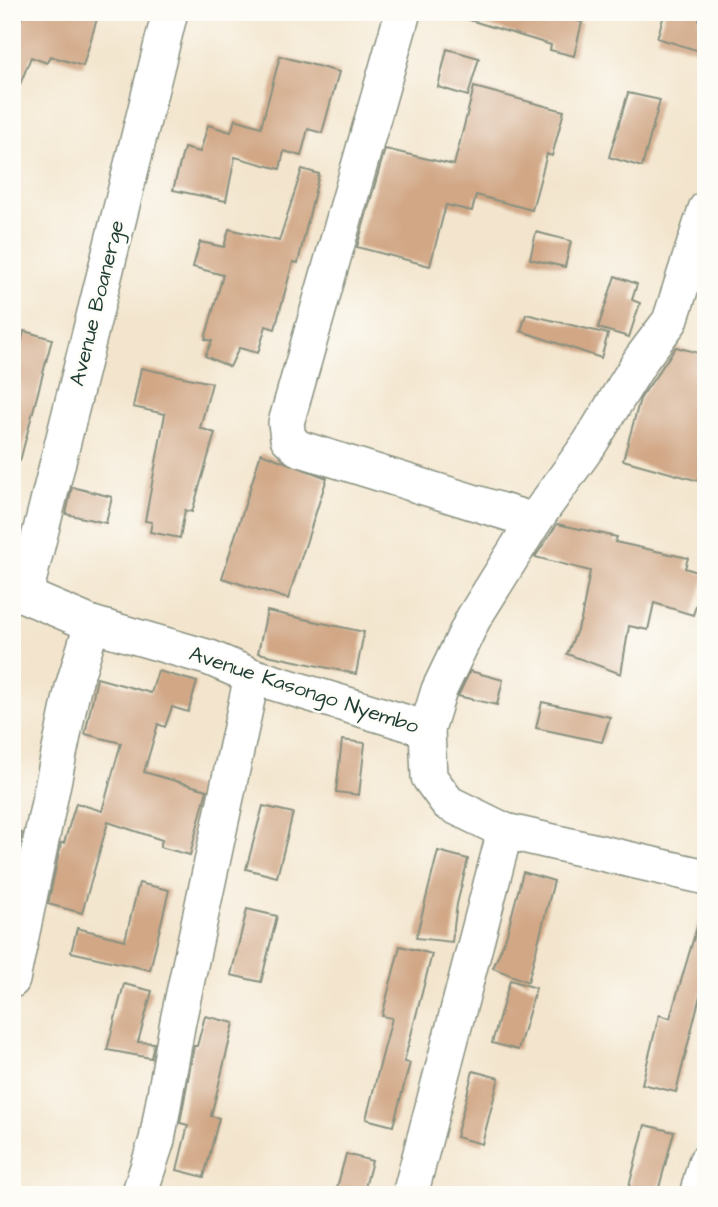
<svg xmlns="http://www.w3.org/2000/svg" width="718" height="1207" font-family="'Architects Daughter',sans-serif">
<rect width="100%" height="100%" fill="#fdfcf7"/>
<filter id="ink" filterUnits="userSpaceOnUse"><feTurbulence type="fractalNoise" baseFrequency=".0143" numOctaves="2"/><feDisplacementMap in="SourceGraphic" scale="14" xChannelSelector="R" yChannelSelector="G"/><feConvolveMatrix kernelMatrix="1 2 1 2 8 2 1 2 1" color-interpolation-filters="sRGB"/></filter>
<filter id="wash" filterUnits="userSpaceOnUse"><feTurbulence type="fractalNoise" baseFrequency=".00686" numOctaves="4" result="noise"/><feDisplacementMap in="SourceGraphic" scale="28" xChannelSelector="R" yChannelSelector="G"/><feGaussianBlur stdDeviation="1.57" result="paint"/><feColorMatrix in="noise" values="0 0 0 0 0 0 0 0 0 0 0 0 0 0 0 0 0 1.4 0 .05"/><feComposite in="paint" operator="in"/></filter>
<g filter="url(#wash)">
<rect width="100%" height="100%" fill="#f3e5cd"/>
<g id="blocks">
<g fill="#d1a786">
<path d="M24 12H99L83 66 50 56 47 63 31 57 13 102 12 42Z"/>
<path d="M464 12H543L582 22 574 56 550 50 551 45 463 18Z"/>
<path d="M665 12H699V24L706 26V53L657 38Z"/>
<path d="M447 49 479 58 468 96 438 87Z"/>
<path d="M280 56 339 72 322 133 308 129 301 156 284 151 280 169 235 157 226 201 173 190 184 148 200 152 208 125 231 132 235 119 261 127Z"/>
<path d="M474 87 564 111 552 156 547 154 532 210 476 195 472 211 446 205 430 266 357 247 385 149 454 165Z"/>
<path d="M628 93 660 100 642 167 609 157Z"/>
<path d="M302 169 319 174 298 263 293 262 275 329 266 326 258 353 239 348 230 367 205 356 212 341 205 339 223 275 193 267 200 242 224 247 229 229 279 241Z"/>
<path d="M536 232 571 241 565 267 530 259Z"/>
<path d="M615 276 637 284 632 300 640 303 629 337 598 328Z"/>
<path d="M526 314 608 334 601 358 521 331Z"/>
<path d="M24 331 52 339 20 461 12 460V337L22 340Z"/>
<path d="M676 347 706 355V483L623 460 640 399Z"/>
<path d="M141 368 212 383 200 428 215 433 192 512 185 510 180 538 150 532 152 522 145 521 165 414 133 407Z"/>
<path d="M261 453 327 478 288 599 222 578Z"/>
<path d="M72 487 112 497 106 523 66 514Z"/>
<path d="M557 524 617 537 615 542 688 558 685 568 706 575 693 615 654 603 648 630 629 626 621 674 567 654 581 620 590 571 535 557Z"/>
<path d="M267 611 364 632 356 674 258 653Z"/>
<path d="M158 671 197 682 188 712 172 707 165 727 158 724 144 772 207 790 190 855 160 847 162 840 108 822 82 913 48 904 61 843H64L76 803 102 811 121 743 85 734 97 678 151 693Z"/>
<path d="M470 671 503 680 497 705 458 696Z"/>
<path d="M542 702 610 717 602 742 536 728Z"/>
<path d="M342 740 365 743 359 795 336 792Z"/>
<path d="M263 806 293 813 277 877 246 869Z"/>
<path d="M12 831 22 833 12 880Z"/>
<path d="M438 851 468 859 457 904 452 942 416 938Z"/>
<path d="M523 872 554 881 528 982 493 968 506 937Z"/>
<path d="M139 883 169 890 150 970 71 952 77 928 125 940Z"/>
<path d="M247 909 277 916 261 982 231 975Z"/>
<path d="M699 920H706V993L701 992 676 1092 642 1084 659 1015 670 1018Z"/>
<path d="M400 946 432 954 404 1062 410 1063 393 1126 366 1119 392 1018 382 1016Z"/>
<path d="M510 980 536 988 518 1050 492 1043Z"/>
<path d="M124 984 152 991 138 1042 154 1043 151 1058 107 1050Z"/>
<path d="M205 1016 234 1023 211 1116 219 1118 204 1177 177 1170 188 1125 180 1123 194 1046H197Z"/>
<path d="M473 1071 499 1078 482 1144 456 1137Z"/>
<path d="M645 1125 674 1132 657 1195 628 1190Z"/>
<path d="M346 1154 372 1161 363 1195H335Z"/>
</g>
</g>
</g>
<g filter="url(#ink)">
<use href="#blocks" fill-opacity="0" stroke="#899180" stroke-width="2"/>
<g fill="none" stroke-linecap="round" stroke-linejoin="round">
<defs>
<g id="minor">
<path d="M403 12 286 423 288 438 298 448 534 521"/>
<path d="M12 590 92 624 210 658 252 676 427 729 429 777 448 803 505 831 706 877"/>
<path d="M25 594 170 12"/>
<path d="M427 729 439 690 473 619 534 521 590 443 642 358 670 321 706 209"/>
<path d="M12 980 73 687 92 624"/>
<path d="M139 1195 157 1140 178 1021 252 676"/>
<path d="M410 1195 505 831"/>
<path d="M697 1195 706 1162"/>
</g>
</defs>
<use href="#minor" stroke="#899180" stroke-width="38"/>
<use href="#minor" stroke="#fff" stroke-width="35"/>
</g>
</g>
<g text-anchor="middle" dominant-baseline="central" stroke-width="5" stroke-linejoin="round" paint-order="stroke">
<g font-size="21" fill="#1f3d34" stroke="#fdfcf7">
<text transform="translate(97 303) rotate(-76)">Avenue Boanerge</text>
<text transform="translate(304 690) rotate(18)">Avenue Kasongo Nyembo</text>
</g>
</g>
<rect width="718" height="1207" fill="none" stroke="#fdfcf7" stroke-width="42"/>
</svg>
